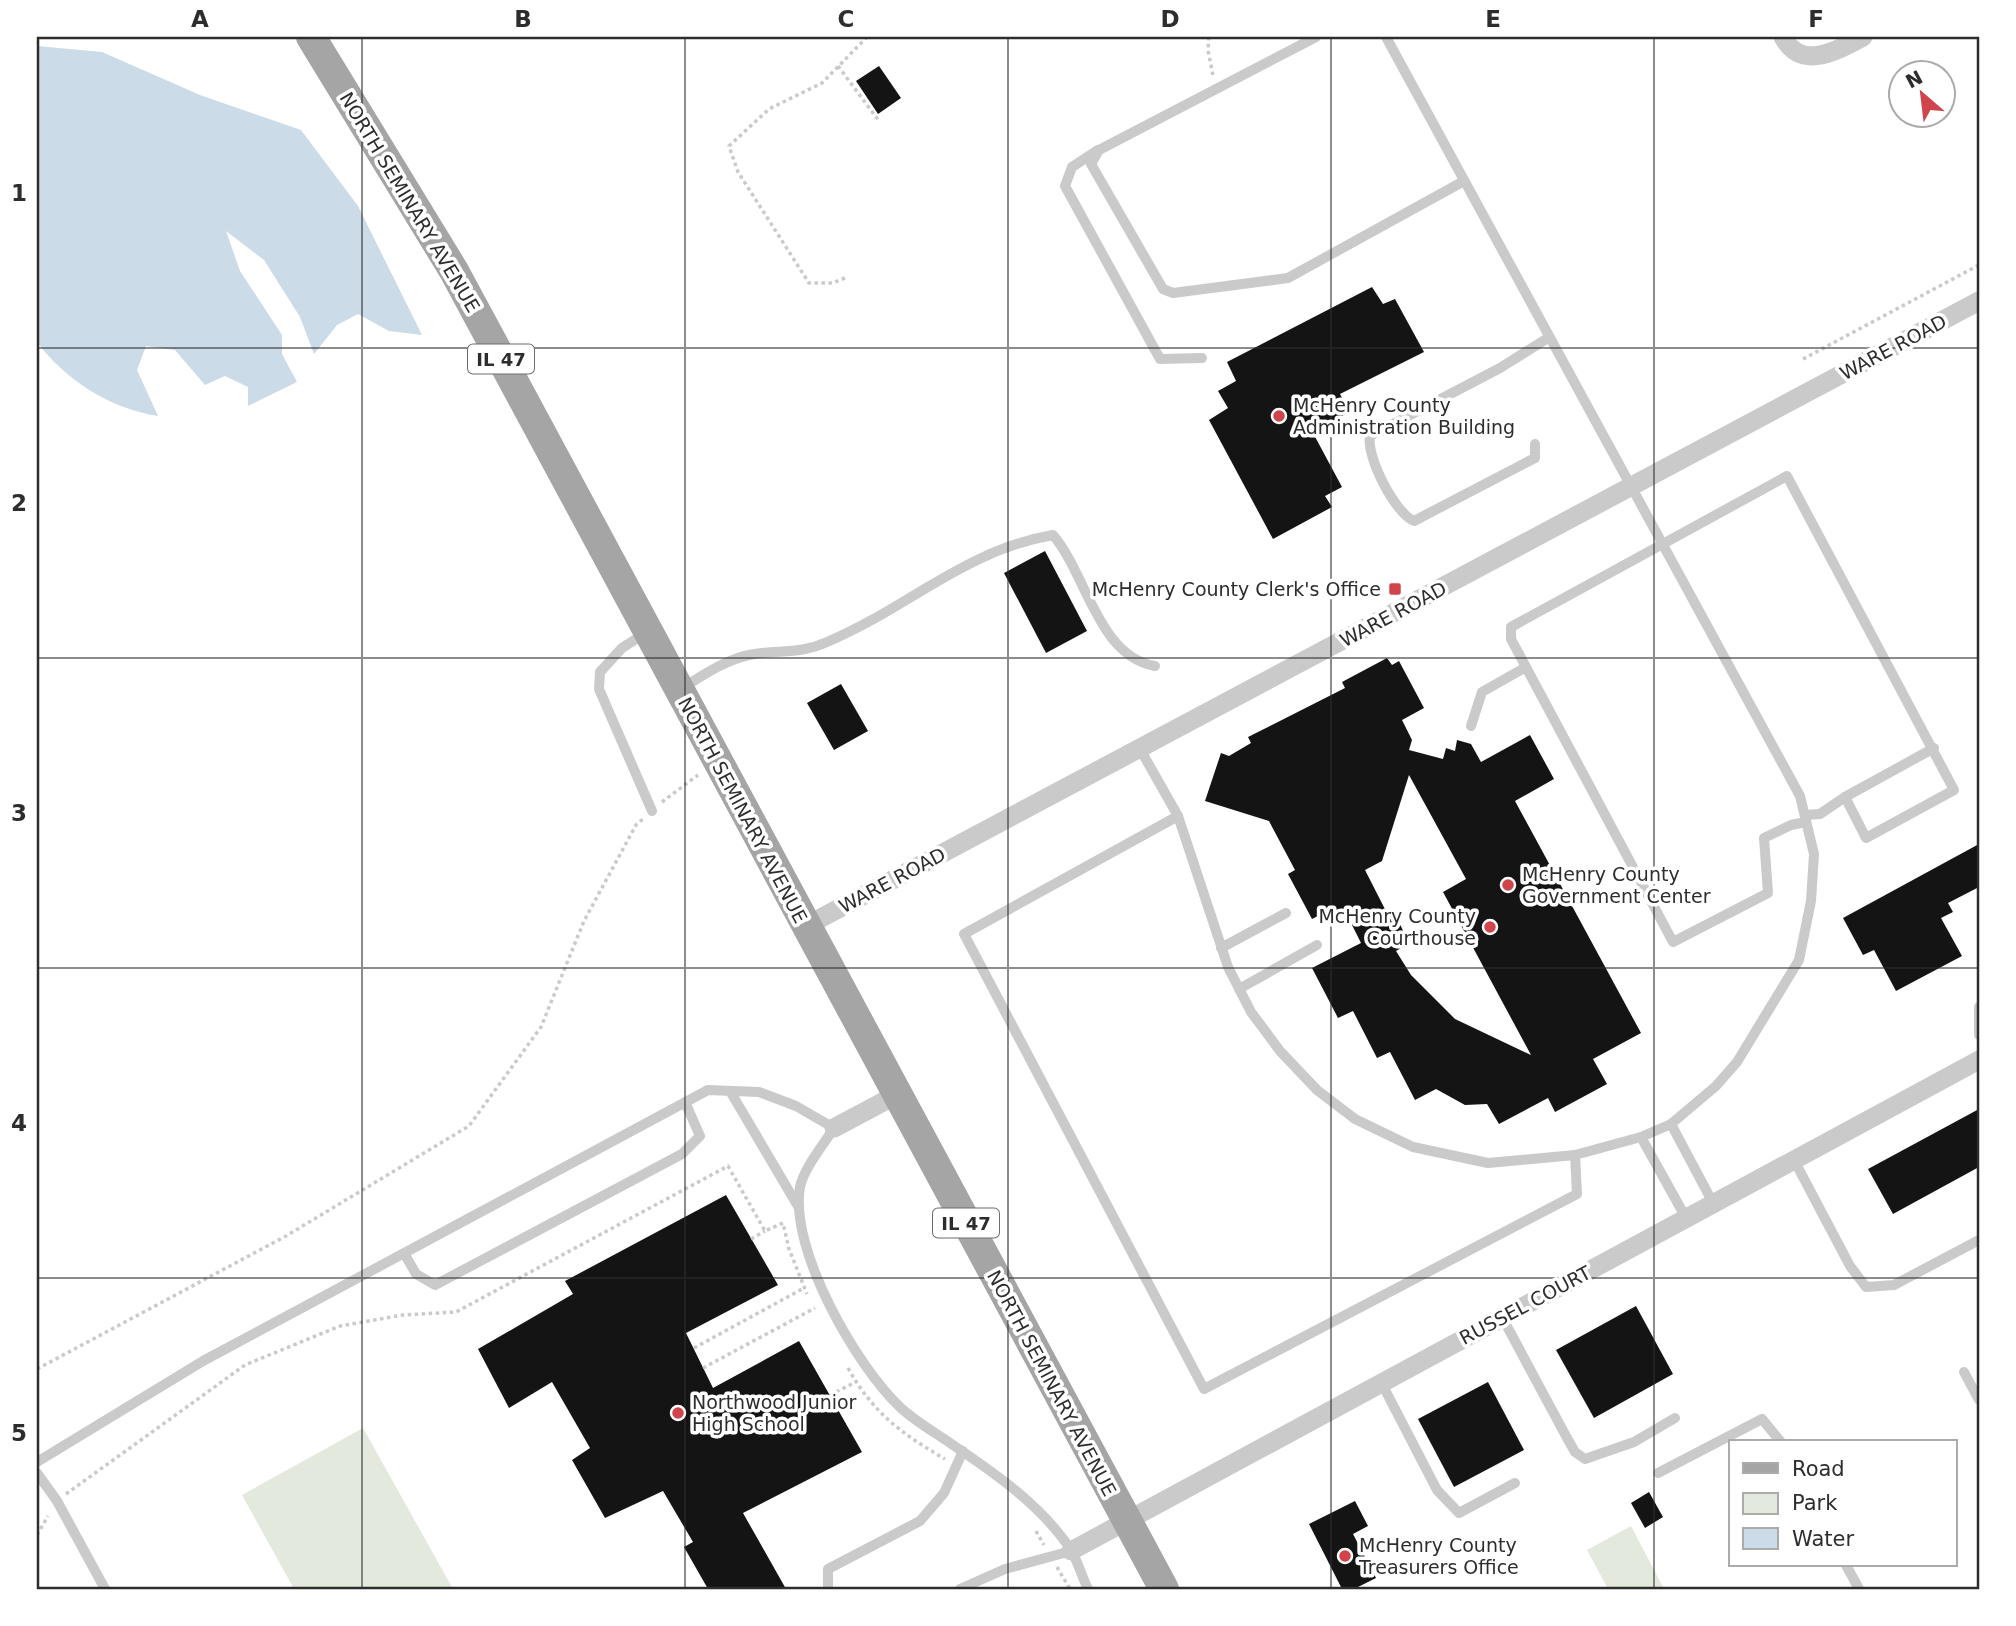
<svg xmlns="http://www.w3.org/2000/svg" width="2016" height="1626" font-family="'DejaVu Sans',sans-serif">
<rect width="100%" height="100%" fill="#fff"/>
<g fill="#e3e9dd">
<path d="M363 1428 453 1589H294L242 1495Z"/>
<path d="M1631 1526 1664 1589H1608L1587 1550Z"/>
</g>
<path fill="#cbdbe7" d="M37 46 102 52 200 95 301 130 358 206 422 335 389 331 358 314 337 325 314 354 300 317 264 260 226 231 240 271 282 335V354L297 382 248 406V387L225 376 205 385 175 350 146 346 137 370 158 416C111 409 65 380 37 342Z"/>
<g fill="#141414" fill-rule="evenodd">
<path d="M879 66 901 98 878 114 856 81Z"/>
<path d="M1372 287 1383 304 1395 299 1424 352 1340 394 1349 412 1313 433 1342 487 1325 496 1332 507 1273 539 1209 420 1228 408 1218 391 1236 381 1227 362Z"/>
<path d="M1045 551 1087 631 1046 653 1004 573Z"/>
<path d="M1387 658 1392 665 1399 661 1424 708 1402 720 1412 740 1409 750 1443 759 1446 748 1455 751 1457 740 1471 744 1481 762 1530 735 1554 779 1515 801 1641 1033 1593 1059 1607 1084 1555 1112 1548 1098 1499 1124 1487 1104 1465 1105 1436 1089 1415 1100 1390 1052 1377 1058 1353 1011 1338 1018 1312 968 1361 943 1345 911 1324 923 1320 915 1312 919 1288 874 1295 870 1269 821 1205 801 1221 753 1229 756 1251 743 1248 737 1345 688 1342 682ZM1409 775 1466 879 1443 892 1531 1055 1455 1019 1411 975 1396 951 1409 943 1396 916 1390 919 1365 870 1382 861Z"/>
<path d="M841 684 868 731 834 750 807 703Z"/>
<path d="M1979 844V887L1948 903 1953 912 1941 918 1962 956 1896 991 1874 950 1863 955 1843 918Z"/>
<path d="M1979 1109V1167L1893 1214 1868 1169Z"/>
<path d="M726 1195 778 1285 686 1333 713 1388 799 1341 862 1452 743 1513 786 1589H708L684 1547 693 1542 663 1491 605 1518 572 1460 590 1448 552 1382 509 1408 478 1349 573 1294 565 1281Z"/>
<path d="M1636 1306 1673 1374 1594 1418 1556 1350Z"/>
<path d="M1488 1382 1524 1450 1454 1487 1418 1419Z"/>
<path d="M1649 1492 1663 1517 1645 1528 1631 1503Z"/>
<path d="M1355 1501 1368 1526 1353 1534 1376 1578 1354 1589H1342L1309 1524Z"/>
</g>
<g fill="none" stroke-linecap="round" stroke-linejoin="round">
<g stroke="#cacaca" stroke-width="3.5" stroke-dasharray="3.5 3.5" stroke-linecap="butt">
<path d="M1209 37 1208 50 1213 76"/>
<path d="M838 66 879 121"/>
<path d="M845 278 832 283H809L738 172 729 146 769 109 822 83 867 37"/>
<path d="M1803 359 1979 265"/>
<path d="M662 802 698 775"/>
<path d="M751 1239 765 1231"/>
<path d="M694 1348 804 1288"/>
<path d="M703 1368 815 1308"/>
<path d="M848 1368C873 1413 902 1434 945 1459"/>
<path d="M37 1369 286 1236 469 1126 541 1027 584 921 636 825 644 818"/>
<path d="M830 1395 856 1382"/>
<path d="M66 1494 245 1365 340 1326 403 1315 456 1312 728 1166 765 1231 783 1223 789 1249 807 1294"/>
<path d="M1036 1531 1044 1545"/>
<path d="M37 1535 48 1516"/>
<path d="M1057 1567 1070 1589"/>
</g>
<g stroke="#cacaca" stroke-width="10">
<path d="M1316 37 1099 150 1091 164 1163 289 1173 293 1288 278 1464 181"/>
<path d="M1098 150 1072 167 1065 186 1160 359 1202 358"/>
<path d="M1535 444V458L1414 521C1395 513 1366 457 1370 436L1500 368 1548 338"/>
<path d="M647 632 622 648 600 672 599 689 652 811"/>
<path d="M682 688C702 676 725 660 749 655 777 649 799 655 827 642 906 609 965 550 1053 535 1087 575 1098 656 1155 666"/>
<path d="M1471 726 1482 692 1526 667"/>
<path d="M1140 749 1178 816 1228 967 1251 1012 1280 1051 1317 1090 1355 1119 1413 1147 1488 1163 1575 1155 1641 1137 1671 1124 1716 1086 1737 1062 1799 960 1811 901 1814 854 1800 796 1386 37"/>
<path d="M1845 797 1934 748"/>
<path d="M1805 815 1820 814 1845 797 1866 838 1954 790 1787 476 1511 627V639L1673 942 1768 893 1764 838 1791 825 1806 822"/>
<path d="M1178 816 964 934 1204 1389 1577 1194 1575 1155"/>
<path d="M1221 948 1286 913"/>
<path d="M1239 989 1317 945"/>
<path d="M1979 1007V1035"/>
<path d="M730 1091 799 1208"/>
<path d="M1671 1124 1713 1203"/>
<path d="M1641 1137 1686 1218"/>
<path d="M1794 1160 1850 1266 1866 1287 1894 1285 1979 1240"/>
<path d="M404 1253 416 1274 435 1285 682 1154 700 1136 685 1102"/>
<path d="M1502 1317 1567 1438 1575 1452 1585 1459 1634 1442 1675 1418"/>
<path d="M1964 1372 1979 1400"/>
<path d="M1381 1382 1437 1490 1459 1513 1515 1483"/>
<path d="M37 1462 203 1361 708 1090 759 1092 796 1106 834 1128C824 1144 804 1168 800 1187 789 1250 857 1367 901 1408 916 1422 936 1433 953 1445 996 1474 1042 1506 1071 1550 1078 1562 1082 1577 1088 1589"/>
<path d="M37 1473 57 1501 105 1589"/>
<path d="M1658 1473 1762 1419 1781 1442"/>
<path d="M1846 1565 1859 1589"/>
<path d="M828 1589V1569L920 1521 944 1493 963 1451"/>
<path d="M960 1589 1005 1569 1071 1551"/>
</g>
<g stroke="#cacaca" stroke-width="19">
<path d="M1783 37C1802 72 1838 50 1863 37"/>
<path d="M806 926 1979 301"/>
<path d="M834 1128 896 1095"/>
<path d="M1071 1551 1979 1060"/>
</g>
<path stroke="#a5a5a5" stroke-width="30" d="M311 37 454 271 1164 1589"/>
</g>
<path fill="none" stroke="#2d2d2d" stroke-width="2" stroke-opacity="0.55" d="M362 37V1589M685 37V1589M1008 37V1589M1331 37V1589M1654 37V1589M37 348H1979M37 658H1979M37 968H1979M37 1278H1979"/>
<g fill="#d0444c" stroke="#fff" stroke-width="2.5">
<circle cx="1279" cy="416" r="7"/>
<rect x="1388" y="582" width="14" height="14" rx="3.5"/>
<circle cx="1508" cy="885" r="7"/>
<circle cx="1490" cy="927" r="7"/>
<circle cx="678" cy="1413" r="7"/>
<circle cx="1345" cy="1556" r="7"/>
</g>
<g text-anchor="middle" dominant-baseline="central" stroke-width="7" stroke-linejoin="round" paint-order="stroke">
<g fill="#fff" stroke="#6c6c6c" stroke-width="2">
<rect x="468" y="344.5" width="66" height="29" rx="5"/>
<rect x="933" y="1208.5" width="66" height="29" rx="5"/>
</g>
<g font-size="18" font-weight="bold" fill="#2d2d2d">
<text x="501" y="359">IL 47</text>
<text x="966" y="1223">IL 47</text>
</g>
<g font-size="19" fill="#2d2d2d" stroke="#fff">
<text transform="translate(410 202) rotate(59)">NORTH SEMINARY AVENUE</text>
<text transform="translate(1893 347) rotate(-28)">WARE ROAD</text>
<text transform="translate(1393 614) rotate(-28)">WARE ROAD</text>
<text transform="translate(743 810) rotate(62)">NORTH SEMINARY AVENUE</text>
<text transform="translate(892 880) rotate(-28)">WARE ROAD</text>
<text transform="translate(1525 1305) rotate(-28)">RUSSEL COURT</text>
<text transform="translate(1052 1383) rotate(62)">NORTH SEMINARY AVENUE</text>
</g>
<g font-size="19" fill="#2d2d2d" stroke="#fff" text-anchor="start">
<text x="1293" y="405">McHenry County<tspan x="1293" dy="22">Administration Building</tspan></text>
<text x="1381" y="589" text-anchor="end">McHenry County Clerk's Office</text>
<text x="1522" y="874">McHenry County<tspan x="1522" dy="22">Government Center</tspan></text>
<text x="1476" y="916" text-anchor="end">McHenry County<tspan x="1476" dy="22">Courthouse</tspan></text>
<text x="692" y="1402">Northwood Junior<tspan x="692" dy="22">High School</tspan></text>
<text x="1359" y="1545">McHenry County<tspan x="1359" dy="22">Treasurers Office</tspan></text>
</g>
</g>
<rect width="2016" height="1626" fill="none" stroke="#ffffff" stroke-width="77"/>
<rect x="1729" y="1440" width="228" height="126" fill="#ffffff" stroke="#ababab" stroke-width="2"/>
<rect x="1743" y="1463" width="35" height="10" fill="#a5a5a5" stroke="#ababab" stroke-width="2"/>
<text x="1792" y="1476" font-size="21" fill="#2d2d2d">Road</text>
<rect x="1743" y="1493" width="35" height="21" fill="#e3e9dd" stroke="#ababab" stroke-width="2"/>
<text x="1792" y="1510" font-size="21" fill="#2d2d2d">Park</text>
<rect x="1743" y="1528" width="35" height="21" fill="#cbdbe7" stroke="#ababab" stroke-width="2"/>
<text x="1792" y="1546" font-size="21" fill="#2d2d2d">Water</text>
<g transform="translate(1922 94) rotate(332)"><circle r="33" fill="#ffffff" stroke="#ababab" stroke-width="2"/>
<path d="M0-5L12 26L0 18L-12 26Z" fill="#d0444c"/>
<text y="-10" font-size="19" font-weight="bold" text-anchor="middle" fill="#2d2d2d">N</text>
</g>
<rect x="38" y="38" width="1940" height="1550" fill="none" stroke="#2d2d2d" stroke-width="2.5"/>
<g font-size="23" text-anchor="middle" font-weight="bold" fill="#2d2d2d">
<text x="200" y="27">A</text>
<text x="523" y="27">B</text>
<text x="846" y="27">C</text>
<text x="1170" y="27">D</text>
<text x="1493" y="27">E</text>
<text x="1816" y="27">F</text>
<text x="19" y="201">1</text>
<text x="19" y="511">2</text>
<text x="19" y="821">3</text>
<text x="19" y="1131">4</text>
<text x="19" y="1441">5</text>
</g>
</svg>
